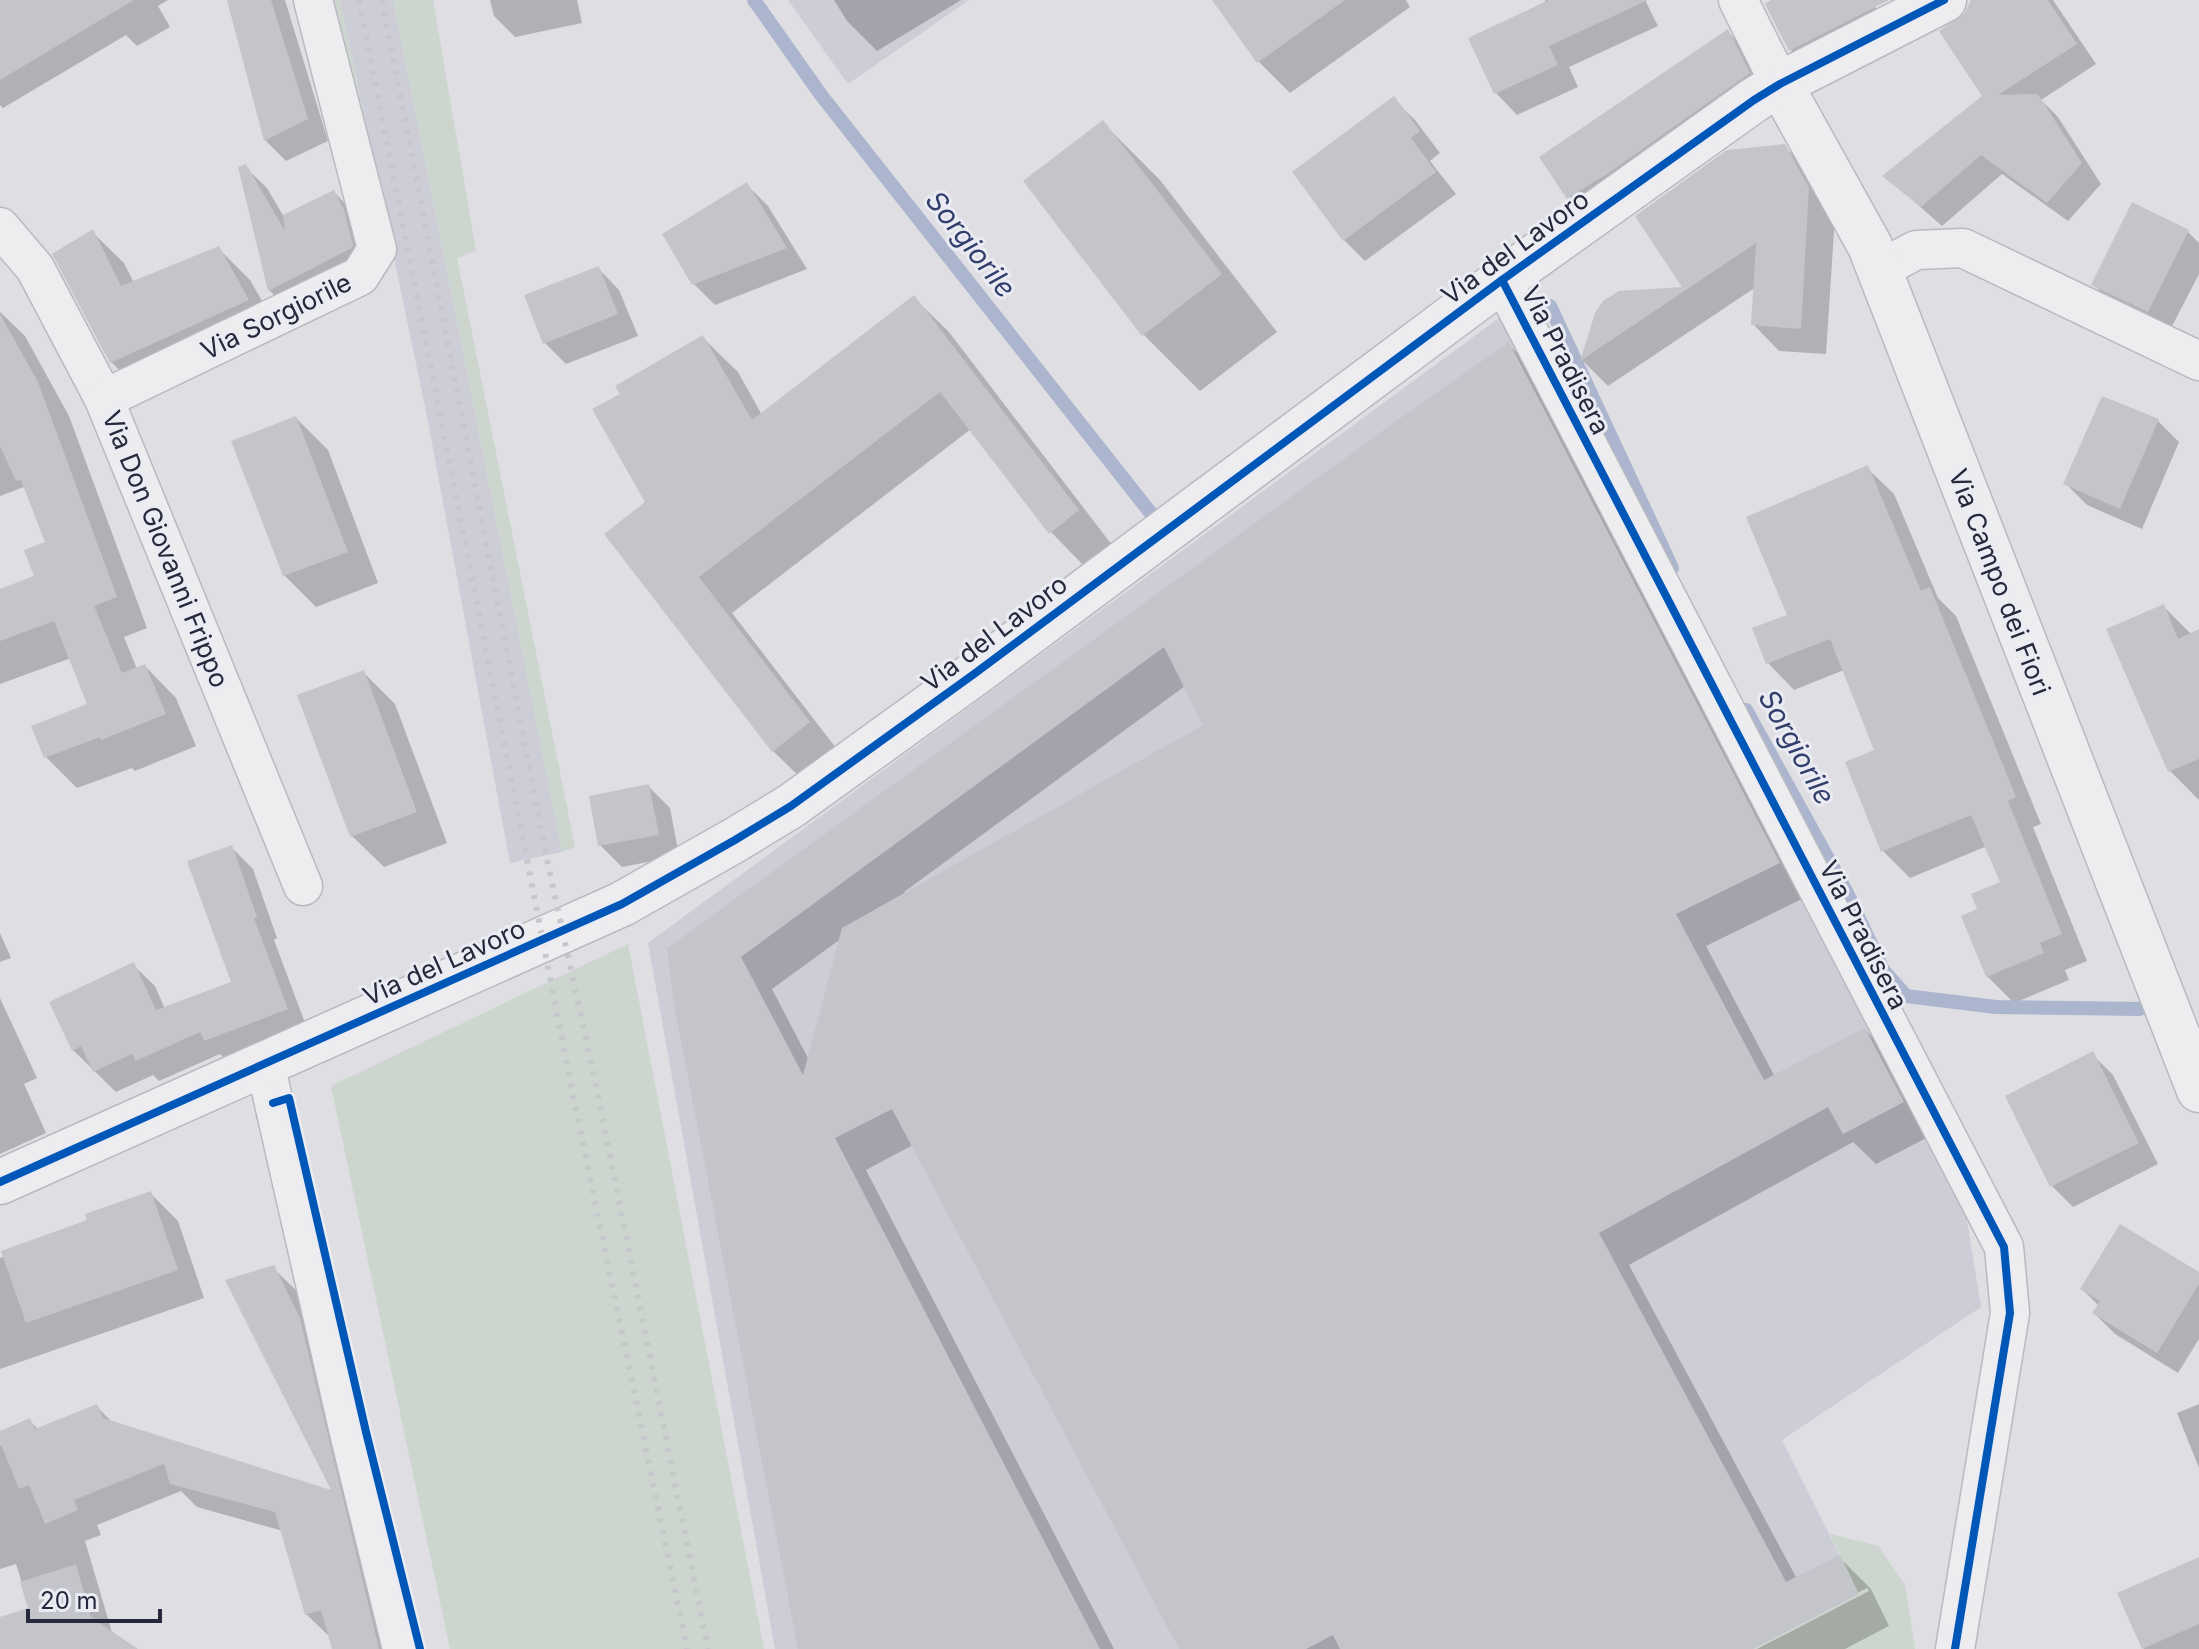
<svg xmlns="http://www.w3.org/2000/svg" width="2199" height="1649" font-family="Inter,sans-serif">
<rect width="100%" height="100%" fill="#dedee3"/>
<g fill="#cccdd6">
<path d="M340 0H393L562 852 510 863 427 416Z"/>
<path d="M788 0H969L848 84Z"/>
<path d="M1506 313 1962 1190 1981 1307 1782 1440 1859 1594 1753 1649H775L648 943Z"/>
</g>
<g fill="#ccd6ce">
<path d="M330 0H340L377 179Z"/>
<path d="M393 0H433L476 251 457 258 575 847 562 852Z"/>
<path d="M628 944 764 1649H450L331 1086Z"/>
<path d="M1830 1534 1878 1546 1905 1585 1915 1649H1753L1859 1594Z"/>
</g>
<g fill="#0003" fill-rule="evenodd">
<path d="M0 0H168L158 6 170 27 137 46 126 35 3 108 0 105Z"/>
<path d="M229 0H285L328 141 286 161 265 140Z"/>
<path d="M490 0H577L582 23 515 37 494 16Z"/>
<path d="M834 0H961L877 51 847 21Z"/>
<path d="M1214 0H1406L1410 7 1290 93 1259 62Z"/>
<path d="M1545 0H1645L1658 26 1569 67 1578 87 1517 115 1496 93 1471 39 1546 4Z"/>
<path d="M1774 0H1872L1887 33 1812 71 1791 50Z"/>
<path d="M1975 0H2053L2096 64 2041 100 2058 117 2101 184 2068 221 2002 174 1942 226 1885 176 1985 96 1957 23Z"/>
<path d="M1728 32 1759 63 1780 105 1600 229 1569 198Z"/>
<path d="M1393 99 1415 120 1440 153 1430 161 1456 194 1365 261 1344 240Z"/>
<path d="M1103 123 1160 180 1277 332 1200 391 1143 334Z"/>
<path d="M1784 146 1810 172 1835 216 1826 354 1779 351 1753 324 1756 287 1608 386 1582 360 1597 314 1686 289Z"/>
<path d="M245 167 267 188 284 217 334 192 355 214 373 267 290 311 269 290Z"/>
<path d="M746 184 768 206 807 269 715 305 694 284Z"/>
<path d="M2133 205 2188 232 2199 243V274L2169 332 2115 306 2093 284Z"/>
<path d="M92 232 124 263 134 283 218 248 250 280 279 331 143 393 111 362Z"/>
<path d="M598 268 619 290 638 336 566 364 545 343Z"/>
<path d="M914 298 949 332 1112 545 1085 567 1051 532 971 429 732 613 843 757 808 785 773 751 648 503 623 395 703 338 738 372 762 415Z"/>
<path d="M0 312 25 336 69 416 147 628 124 637 137 669 145 666 176 698 196 746 135 771 132 768 77 788 46 757 90 705 71 658 0 684V591L36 577 47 543 24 487 0 496Z"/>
<path d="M1509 345 1541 376 1810 895 1706 946 1775 1077 1865 1030 1897 1062 1934 1134 1876 1164 1853 1142 1629 1265 1797 1579 1839 1557 1871 1589 1889 1626 1845 1649H1757L1869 1591 1867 1588 1748 1649H1181L913 1145 866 1170 1114 1649H800L675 999ZM1185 686 1205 726 906 894 904 892ZM842 938 809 1060 772 989Z"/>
<path d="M296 418 328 450 378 583 316 607 284 575Z"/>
<path d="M2158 421 2179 442 2142 529 2087 505 2066 484Z"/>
<path d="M1867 468 1894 494 1938 598 1956 616 2041 824 2033 827 2087 961 2065 970 2069 980 2014 1003 1987 976 1980 910 2002 883 1987 846 1910 878 1883 851 1877 751 1844 670 1794 690 1768 663Z"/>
<path d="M2163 606 2192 635 2199 632V800L2170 771Z"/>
<path d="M363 672 395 704 447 843 384 867 352 836Z"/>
<path d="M649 787 670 808 679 856 622 867 600 845Z"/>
<path d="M232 848 253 869 277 938 274 940 308 1031 227 1061 220 1054 159 1081 153 1075 116 1092 73 1050 133 965 155 986 165 1009 234 983Z"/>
<path d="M0 933 11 958 0 962Z"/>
<path d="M0 998 37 1078 24 1084 46 1133 0 1154Z"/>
<path d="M2092 1054 2113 1075 2158 1164 2073 1207 2052 1186 2007 1097Z"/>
<path d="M150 1193 178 1221 204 1298 0 1369V1258Z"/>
<path d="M273 1268 298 1292 397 1649H334L331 1638 306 1614 283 1531 197 1507 181 1491 97 1525 101 1535 85 1541 114 1639 124 1649H0V1619L30 1609 16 1564 0 1569V1445L3 1444 0 1433 30 1421 39 1430 97 1407 113 1423 335 1494Z"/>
<path d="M2199 1275V1339L2178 1373 2115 1334 2094 1313 2099 1306 2082 1289Z"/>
<path d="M2199 1404V1468L2177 1413Z"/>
<path d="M2199 1576V1649H2144L2120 1594Z"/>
</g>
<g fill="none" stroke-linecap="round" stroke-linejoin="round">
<g stroke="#acb5ce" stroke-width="14">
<path d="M754 0 821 95 1153 516"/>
<path d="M1550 306 1672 568"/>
<path d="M1746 710 1847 893 1883 970 1906 996 1996 1007 2140 1009"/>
</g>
</g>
<g fill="#c4c5ca" fill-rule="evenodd">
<path d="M0 0H134L0 80Z"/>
<path d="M227 0H271L308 119 264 141Z"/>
<path d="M1212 0H1345L1257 63Z"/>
<path d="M1549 0H1648L1549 46 1558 65 1494 94 1468 38Z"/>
<path d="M1771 0H1889L1789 51 1765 4Z"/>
<path d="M1971 0H2048L2077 44 1998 95 2038 94 2082 163 2047 203 1981 155 1921 207 1882 176 1982 96 1939 31 1964 14Z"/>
<path d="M1728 29 1750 73 1607 174 1567 199 1539 157Z"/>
<path d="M1394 96 1420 131 1411 138 1436 172 1343 241 1292 172Z"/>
<path d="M1103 120 1222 274 1142 336 1023 181Z"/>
<path d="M1785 144 1809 188 1801 329 1751 325 1756 243 1580 361 1595 313 1603 301 1619 291 1682 287 1635 216 1727 150Z"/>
<path d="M246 164 285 231 283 215 334 190 344 210 353 245 352 248 268 291 238 167Z"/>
<path d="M747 182 787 248 692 285 662 234Z"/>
<path d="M2132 202 2189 230 2148 312 2091 285Z"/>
<path d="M93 229 121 286 219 246 249 300 110 363 52 254Z"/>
<path d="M599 266 618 314 543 344 524 295Z"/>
<path d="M914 295 1079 510 1049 534 940 392 699 577 810 722 772 752 604 534 645 502 592 409 620 394 615 386 703 335 752 420Z"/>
<path d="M0 314 38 382 117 597 94 606 122 673 145 664 166 714 101 740 100 737 44 758 31 726 87 704 54 621 0 641V589L34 576 24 550 45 542 21 480 16 481 0 446Z"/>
<path d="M1509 342 1780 863 1676 914 1764 1080 1865 1028 1904 1102 1843 1134 1828 1107 1599 1233 1786 1582 1840 1555 1859 1594 1753 1649H1340L1333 1635 1306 1649H1179L892 1109 835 1138 1100 1649H798L673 999 667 948 1406 414ZM1164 647 1203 725 842 928 803 1075 741 957Z"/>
<path d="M2102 396 2159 419 2120 509 2063 484Z"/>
<path d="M296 416 348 552 283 576 231 441Z"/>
<path d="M1868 465 1921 591 1930 587 2016 797 2008 801 2062 934 2040 943 2044 953 1986 977 1961 916 1977 909 1971 894 2000 882 1971 815 1881 852 1845 762 1874 750 1830 639 1766 664 1752 628 1787 615 1746 517Z"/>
<path d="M2164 604 2178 639 2199 629V759L2168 772 2106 629Z"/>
<path d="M364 670 417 812 350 837 297 695Z"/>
<path d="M649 784 659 835 598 846 589 796Z"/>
<path d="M232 845 257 917 254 918 288 1009 204 1041 200 1032 136 1061 132 1054 93 1072 81 1046 72 1051 49 1002 134 962 156 1010 231 982 187 861Z"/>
<path d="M2093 1051 2139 1143 2050 1187 2005 1096Z"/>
<path d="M151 1191 178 1270 26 1323 1 1251 87 1220 85 1214Z"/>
<path d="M2120 1224 2199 1272V1284L2157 1353 2092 1313 2100 1301 2080 1289Z"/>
<path d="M274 1265 300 1318 379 1649H332L321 1610 305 1615 275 1512 170 1484 164 1464 74 1500 78 1510 45 1524 29 1485 19 1489 0 1442V1431L30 1418 35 1429 97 1404 103 1418 331 1490 225 1280Z"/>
<path d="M2199 1557V1624L2142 1649 2117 1593Z"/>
<path d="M76 1564 91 1617 138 1649H0V1617L28 1608 20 1582Z"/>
</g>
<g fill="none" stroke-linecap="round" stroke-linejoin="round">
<defs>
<g id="minor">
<path d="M1738 0 1780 84"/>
<path d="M0 227 35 268 104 399 303 886"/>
<path d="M1879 270 1916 250 1963 248 2199 361"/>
<path d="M1502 280 2004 1247 2010 1313 1955 1649"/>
<path d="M104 399 360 276 377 249 313 0"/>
<path d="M265 1064 350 1437 402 1649"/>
</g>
<g id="tertiary">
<path d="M1780 84 1870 246 2199 1090"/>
<path d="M0 1182 622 904 735 840 791 806 974 674 1502 280 1754 100 1780 84 1944 0"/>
</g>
</defs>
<use href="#minor" stroke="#b9babf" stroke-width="41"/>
<use href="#tertiary" stroke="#b9babf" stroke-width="47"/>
<use href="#minor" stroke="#ededf0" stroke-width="38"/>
<use href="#tertiary" stroke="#ededf0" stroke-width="44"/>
<g stroke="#c6c7cb" stroke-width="6" stroke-dasharray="4 8" stroke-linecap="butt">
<path d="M359 0 571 1085 687 1649"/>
<path d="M382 0 546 855 595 1080 708 1649"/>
</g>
<defs>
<g id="cycleway">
<path d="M1502 280 2004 1247 2010 1313 1955 1649"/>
<path d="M273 1103 289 1098 366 1432 420 1649"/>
<path d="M0 1182 622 904 735 840 791 806 974 674 1502 280 1754 100 1780 84 1944 0"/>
</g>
</defs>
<use href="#cycleway" stroke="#ebecf3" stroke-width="13"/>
<use href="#cycleway" stroke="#0057b8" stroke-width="8"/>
</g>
<g text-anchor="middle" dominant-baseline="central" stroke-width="6" stroke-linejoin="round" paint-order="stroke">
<g font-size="26" fill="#26293b" stroke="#ebecf3">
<text transform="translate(1515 247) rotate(-36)">Via del Lavoro</text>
<text transform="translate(276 316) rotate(-26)">Via Sorgiorile</text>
<text transform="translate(1566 360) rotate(63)">Via Pradisera</text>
<text transform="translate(166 549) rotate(68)">Via Don Giovanni Frippo</text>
<text transform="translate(2000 582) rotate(69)">Via Campo dei Fiori</text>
<text transform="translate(994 633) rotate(-37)">Via del Lavoro</text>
<text transform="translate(1864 935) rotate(63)">Via Pradisera</text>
<text transform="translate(444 962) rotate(-24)">Via del Lavoro</text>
</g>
<g font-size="28" font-style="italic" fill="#323f6d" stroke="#ebecf3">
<text transform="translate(971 244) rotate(52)">Sorgiorile</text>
<text transform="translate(1797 747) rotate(61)">Sorgiorile</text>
</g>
</g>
<path d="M28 1609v12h132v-12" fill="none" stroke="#26293b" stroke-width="4"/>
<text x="40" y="1609" font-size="24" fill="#26293b" stroke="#ebecf3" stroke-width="6" paint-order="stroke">20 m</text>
</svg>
